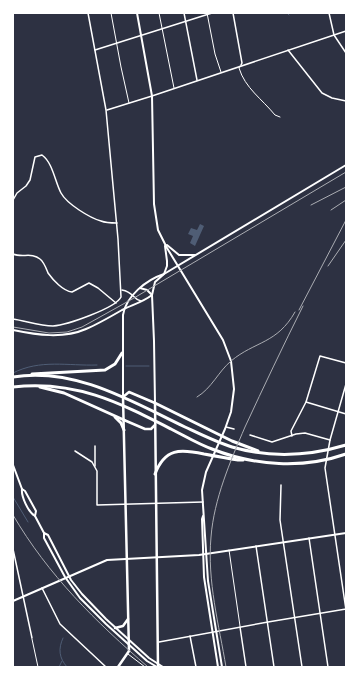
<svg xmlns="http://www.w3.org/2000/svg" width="359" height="680" font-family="'Roboto Serif',serif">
<rect width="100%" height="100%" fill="#2d3142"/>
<path fill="#4f5d75" d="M200 224 204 226 195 246 190 243 193 236 188 234 191 228 197 230Z"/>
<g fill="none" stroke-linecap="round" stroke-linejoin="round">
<g stroke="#4f5d75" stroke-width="1">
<path d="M287 13 289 15"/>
<path d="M126 366H149"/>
<path d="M13 373C40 359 68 366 97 365"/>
<path d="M13 497 28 522"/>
<path d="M63 638C58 649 59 658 67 667"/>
<path d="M59 667 62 661"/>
</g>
<g stroke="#fff" stroke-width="1">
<path d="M111 13 121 67 129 103"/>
<path d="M159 13 174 88"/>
<path d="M207 13 215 54 221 72"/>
<path d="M240 66 239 68C245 88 262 99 275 115L280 117"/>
<path d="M128 654 145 667"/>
</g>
<g stroke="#fff" stroke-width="1">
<path d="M229 550 240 626"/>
<path d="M32 639 38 667"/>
</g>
<g stroke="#fff" stroke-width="1.5">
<path d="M184 13 197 80"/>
<path d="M233 13 242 63 241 65"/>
<path d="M329 13 334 35 346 53"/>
<path d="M95 50 212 13"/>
<path d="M288 50 322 93 332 98 346 101"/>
<path d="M107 110 152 96 346 31"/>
<path d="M13 200 17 193 26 186 30 180 35 157 42 155C53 163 55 182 61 193 67 204 90 218 101 221 106 223 111 223 117 223"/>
<path d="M13 254C22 258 32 252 40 259 44 262 46 268 48 273 53 280 63 291 72 292L89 283 98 288 116 303"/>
<path d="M122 290C134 292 132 299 141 301"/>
<path d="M13 319C26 321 40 326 53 326 67 325 116 308 121 297L118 239 106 110 88 13"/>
<path d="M346 384 330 440 325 468 346 610"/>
<path d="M306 402 346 414"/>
<path d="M226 427 234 429"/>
<path d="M250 435 272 442 296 434 305 433 330 440"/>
<path d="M292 436 291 431 306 402 320 356 346 363"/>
<path d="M75 451 92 462 97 471V505L203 502"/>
<path d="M95 466V446"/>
<path d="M281 485 280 520 302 667"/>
<path d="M309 538 328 667"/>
<path d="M256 546 274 667"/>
<path d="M13 549 32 638"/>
<path d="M42 588 60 624 106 667"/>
<path d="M240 627 246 667"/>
<path d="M190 636 196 667"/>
<path d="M159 642 268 622 346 609"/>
</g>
<g stroke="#fff" stroke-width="2">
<path d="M13 330C37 335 63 339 86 329 98 324 110 317 122 310 132 305 143 302 152 295"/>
<path d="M13 465 22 489C21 496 28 512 35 516"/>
<path d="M22 489 25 491 36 511 35 516 44 533V538L65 577 80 598 106 624 147 661 157 667"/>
<path d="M44 533 48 535 71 580 82 594 106 619 149 658 163 667"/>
</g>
<g stroke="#fff" stroke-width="2">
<path d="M137 13 152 96 154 204 158 230 167 248 223 340 231 361 234 389 231 412 225 429 206 472 202 490 208 581 222 667"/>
<path d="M167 245 179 255H195"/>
<path d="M140 288 147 290 151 294"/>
<path d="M123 397V315C126 296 146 280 164 274L346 165"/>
<path d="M155 403 154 341 152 295 155 282 164 274 167 266V261L165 246"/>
<path d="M203 516 202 519 204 577 218 667"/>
<path d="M13 601 107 560 199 555 346 533"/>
</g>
<g stroke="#fff" stroke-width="2.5">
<path d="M124 420 145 429H151L155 425"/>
<path d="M115 628 123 626 128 619"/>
<path d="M118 667 129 651 123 397 129 392 155 403 158 667"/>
</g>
<g stroke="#fff" stroke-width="3">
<path d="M32 374 105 370 115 364 122 353"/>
<path d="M13 377C75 367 131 401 185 427 200 434 216 442 232 447 270 458 309 456 346 445"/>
<path d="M13 387C75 380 118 402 171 429 185 436 198 444 212 449 255 466 303 469 346 454"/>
<path d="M40 387 64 393 124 420"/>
<path d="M155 403 232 441 258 451"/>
<path d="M115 417 121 423 124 430"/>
<path d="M155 474C165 448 180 449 204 454 215 456 226 458 238 460H243"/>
</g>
<g stroke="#abadb3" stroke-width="1">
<path d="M311 205 346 187"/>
<path d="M331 210 346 200"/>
<path d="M328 266 346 240"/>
<path d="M299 310 346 220"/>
<path d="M13 327 49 333 67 332 82 327 134 298 346 172"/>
<path d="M197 397C212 388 218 372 231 361 255 341 277 344 295 312"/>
<path d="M13 515C48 575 96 622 148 667"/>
<path d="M226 667C219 625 207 581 211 537 214 499 230 462 245 427 264 386 283 346 303 306"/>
</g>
</g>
<rect width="359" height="680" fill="none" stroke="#ffffff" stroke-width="28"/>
</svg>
